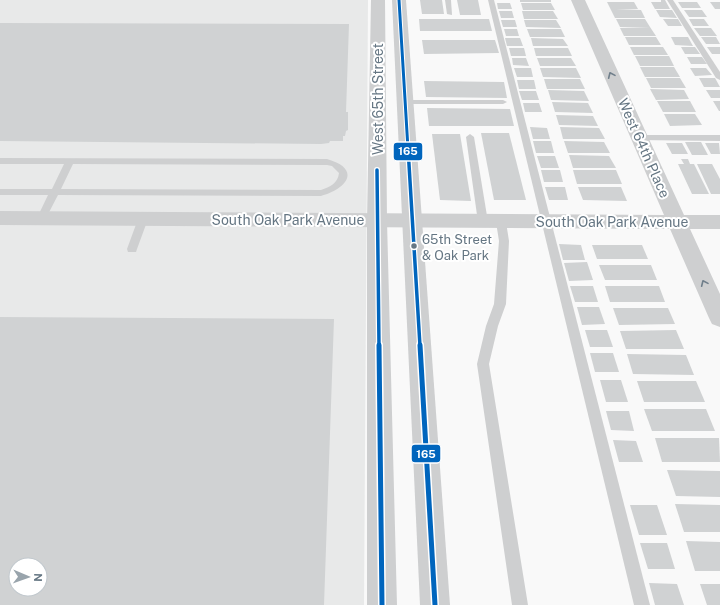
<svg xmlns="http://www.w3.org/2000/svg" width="720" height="605" font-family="'Public Sans',sans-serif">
<rect width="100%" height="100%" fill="#f9f9f9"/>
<path fill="#e8e9e9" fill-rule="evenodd" d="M0 0H368L364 605H0ZM16 565H40V589H16Z"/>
<g fill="#d0d2d3" fill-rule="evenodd">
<path d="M420 0H442L444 14H422Z"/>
<path d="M457 0H478L481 15H460Z"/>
<rect x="520" y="0" width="31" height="2"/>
<path d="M661 0H665L670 9H655L651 2H661Z"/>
<path d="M607 2H634L638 9H616L641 10 645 18H615Z"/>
<path d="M678 2H697L701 8H682Z"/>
<path d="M710 2H720V9H715Z"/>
<path d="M497 3H510L512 9H498Z"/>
<path d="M521 3H551L555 10H523Z"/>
<path d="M656 10H672L677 18 660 17Z"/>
<path d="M684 10H702L707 17H689Z"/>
<path d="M499 11H512L514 18H501Z"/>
<path d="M522 11H553L558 19H524Z"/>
<path d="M419 19H489L492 31H420Z"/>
<path d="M616 19H645L650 27H620Z"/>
<path d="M663 19H678L682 26H668Z"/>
<path d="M689 19H704L709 26H693Z"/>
<path d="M501 20H515L517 27H503Z"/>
<path d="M524 20H556L561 28 526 27Z"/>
<path d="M0 23 349 24 346 112H348V130L346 131 345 136H343V141H330L329 143 321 144 0 141Z"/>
<path d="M650 27 656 36H624L620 28Z"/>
<path d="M694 28H711L717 36H700Z"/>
<path d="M504 29H517L519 36H506Z"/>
<path d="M527 29H561L565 37H530Z"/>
<path d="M625 37H656L661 45H629Z"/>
<path d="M671 37H688L693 46 675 45Z"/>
<path d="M701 37H716L720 44H706Z"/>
<path d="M505 38H520L523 46H507Z"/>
<path d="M531 38 563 39 568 46H533Z"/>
<path d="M422 40H495L499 53 424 54Z"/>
<path d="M630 47H663L668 55H634Z"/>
<path d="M681 47H695L700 54H685Z"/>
<path d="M707 47H720V54H712Z"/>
<path d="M509 48H524L526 56H511Z"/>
<path d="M534 48H568L572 56H536Z"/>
<path d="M635 56H669L674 66H640Z"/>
<path d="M687 57H702L707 64H691Z"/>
<path d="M512 58H526L529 66 513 65Z"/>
<path d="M537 58H571L576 66H540Z"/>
<path d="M640 67H674L680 77H645Z"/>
<path d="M514 68H531L533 77H517Z"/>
<path d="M540 68H576L581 78 543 77Z"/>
<path d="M690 68H706L712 75 695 76Z"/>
<path d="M646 78H680L686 88H651Z"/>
<path d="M699 78H715L720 87H704Z"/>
<path d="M544 79H580L585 89H547Z"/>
<path d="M517 80H534L536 89H519Z"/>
<path d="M424 81 504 82 507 98 426 97Z"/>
<path d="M650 89 684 90 689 99 656 100Z"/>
<path d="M548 90 584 91 589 101 551 100Z"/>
<path d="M706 90H720V98H711Z"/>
<path d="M519 91H536L539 100H522Z"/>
<path d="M657 101H690L696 112H663Z"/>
<path d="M713 101H720V111H719Z"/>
<path d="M552 102 588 103 593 113 555 112Z"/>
<path d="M523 103H539L542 112H525Z"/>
<path d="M427 108 510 109 514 126H429Z"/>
<path d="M664 114H695L702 125 670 126Z"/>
<path d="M556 115 593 116 598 126 559 125Z"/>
<path d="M530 127 547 128 550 139H533Z"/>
<path d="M560 127 599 128 605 139H563Z"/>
<path d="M481 133H509L526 200H494Z"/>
<path d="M432 134H460L471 201 440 200Z"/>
<path d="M533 141H551L554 153H536Z"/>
<path d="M564 141 604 142 610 153H568Z"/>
<path d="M685 142H701L708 155H692Z"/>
<path d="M666 143H682L688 154H672Z"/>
<path d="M705 143H719L720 154H711Z"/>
<path d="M569 155 609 156 616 168H573Z"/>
<path d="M537 156H555L559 168H541Z"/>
<path d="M681 159H688L690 164H694L709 194H692L678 164H684Z"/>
<path d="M697 164H712L720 179V194H711Z"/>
<path d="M541 170H560L563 182H544Z"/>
<path d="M573 170H616L622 184H577Z"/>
<path d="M545 187H565L568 200H549Z"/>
<path d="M578 187H621L627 201 583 200Z"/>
<path d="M559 244 581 245 585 260H563Z"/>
<path d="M592 245H642L648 259H597Z"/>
<path d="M587 262 593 280 569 281 564 263Z"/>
<path d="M599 265H651L657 280H605Z"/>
<path d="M570 286H593L598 302H575Z"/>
<path d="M605 286H659L665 302H610Z"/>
<path d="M577 307H599L605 324 582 325Z"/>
<path d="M613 308H668L675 324 619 325Z"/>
<path d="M0 317 334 319 324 605H0ZM16 565H40V589H16Z"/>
<path d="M585 330H607L613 347H590Z"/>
<path d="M676 330 684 349H626L620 331Z"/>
<path d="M590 353H613L619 372H595Z"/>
<path d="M627 354 686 355 694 375 633 374Z"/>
<path d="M600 380H621L628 402H606Z"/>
<path d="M637 381H696L705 402H644Z"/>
<path d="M644 409H706L715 431H652Z"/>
<path d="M606 411H629L634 431 611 430Z"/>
<path d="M655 438H719L720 462H662Z"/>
<path d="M613 440 636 441 643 462H619Z"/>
<path d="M667 470 720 471V497L676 496Z"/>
<path d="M675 504 720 505V532H684Z"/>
<path d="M630 505H657L667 535H639Z"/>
<path d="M686 541 720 542V571H695Z"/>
<path d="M640 543H667L675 569H648Z"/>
<path d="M649 583 677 584 684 605H655Z"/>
<path d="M700 584H720V605H707Z"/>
</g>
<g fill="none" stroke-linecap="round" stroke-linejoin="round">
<g fill="#cecfd0" fill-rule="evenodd">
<path d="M445 0H451L452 15 447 14Z"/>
<path d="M488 0H494L650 605H634Z"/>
<path d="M667 0H673L720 72V80L716 78Z"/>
<path d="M402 100H503L507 102 503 104H402Z"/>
<path d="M470 134 474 137 488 222 483 226 478 222 466 137Z"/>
<path d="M640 135H720V141L637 140 636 138Z"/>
<path d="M0 158 327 159C362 169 347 189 321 196L58 195 45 220 42 221 37 218 48 195H0V189H52L64 164H0ZM73 164 327 165 332 166 339 173C338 183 330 187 321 190L61 189Z"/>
<path d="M143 216 148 219 137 249 136 252H128L127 249 138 219Z"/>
<path d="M501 218 506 222 509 241 506 304 498 326 489 364 528 605H512L477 364 486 326 494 304 499 241 496 222Z"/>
</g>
<path fill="#cecfd0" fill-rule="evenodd" d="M571 0H585L684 215H720V229H690L720 294V327L712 324 709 318 670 229 0 225V211L664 215Z"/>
<g fill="#cecfd0" fill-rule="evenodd">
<path d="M371 0H385L387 221 397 605H367V221Z"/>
<path d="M392 0H406L450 605H420Z"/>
</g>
<defs>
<path id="bus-1-far2" d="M399 0 408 149"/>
<g id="bus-1-far1">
<path d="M408 148 420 346"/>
<path d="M377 170 379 346"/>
</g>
<g id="bus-1">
<path d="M379 345 382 605"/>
<path d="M420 345 435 605"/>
</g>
</defs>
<use href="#bus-1-far2" stroke="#fff" stroke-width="5"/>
<use href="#bus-1-far1" stroke="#fff" stroke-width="6"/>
<use href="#bus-1" stroke="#fff" stroke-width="8"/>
<use href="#bus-1-far2" stroke="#0065bd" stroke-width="3"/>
<use href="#bus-1-far1" stroke="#0065bd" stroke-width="3.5"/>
<use href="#bus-1" stroke="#0065bd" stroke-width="5"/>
</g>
<defs><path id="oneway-chevron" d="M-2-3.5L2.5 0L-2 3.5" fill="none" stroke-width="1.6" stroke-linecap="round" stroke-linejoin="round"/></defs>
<g stroke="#707f8b">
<use href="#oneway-chevron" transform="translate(611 75) rotate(-114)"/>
<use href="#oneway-chevron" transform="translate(704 283) rotate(-114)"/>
</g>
<circle fill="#657683" stroke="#fff" stroke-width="1.5" cx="414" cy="246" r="3.5"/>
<g text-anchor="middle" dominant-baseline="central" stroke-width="4" stroke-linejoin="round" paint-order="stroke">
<g font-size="13" fill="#657683" stroke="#fff" text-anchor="start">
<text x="422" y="239">65th Street<tspan x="422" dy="16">&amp; Oak Park</tspan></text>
</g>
<g font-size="14" fill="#657683" stroke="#fff">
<text transform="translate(378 99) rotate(-90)">West 65th Street</text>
<text transform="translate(644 148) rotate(66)">West 64th Place</text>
<text x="288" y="220">South Oak Park Avenue</text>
<text x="612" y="222">South Oak Park Avenue</text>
</g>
</g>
<g stroke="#fff" stroke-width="1.5">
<rect x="393" y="142" width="30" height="19" rx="4" fill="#0065bd"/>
<rect x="411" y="444" width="30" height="19" rx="4" fill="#0065bd"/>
</g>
<g font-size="11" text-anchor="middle" font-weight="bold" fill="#fff">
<text x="408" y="155">165</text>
<text x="426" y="458">165</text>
</g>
<g transform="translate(28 577) rotate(92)"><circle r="19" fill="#ffffff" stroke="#c1c8cd"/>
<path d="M0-3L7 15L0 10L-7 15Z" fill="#99a4ac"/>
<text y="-6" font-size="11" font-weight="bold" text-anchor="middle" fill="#657683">N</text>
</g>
</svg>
